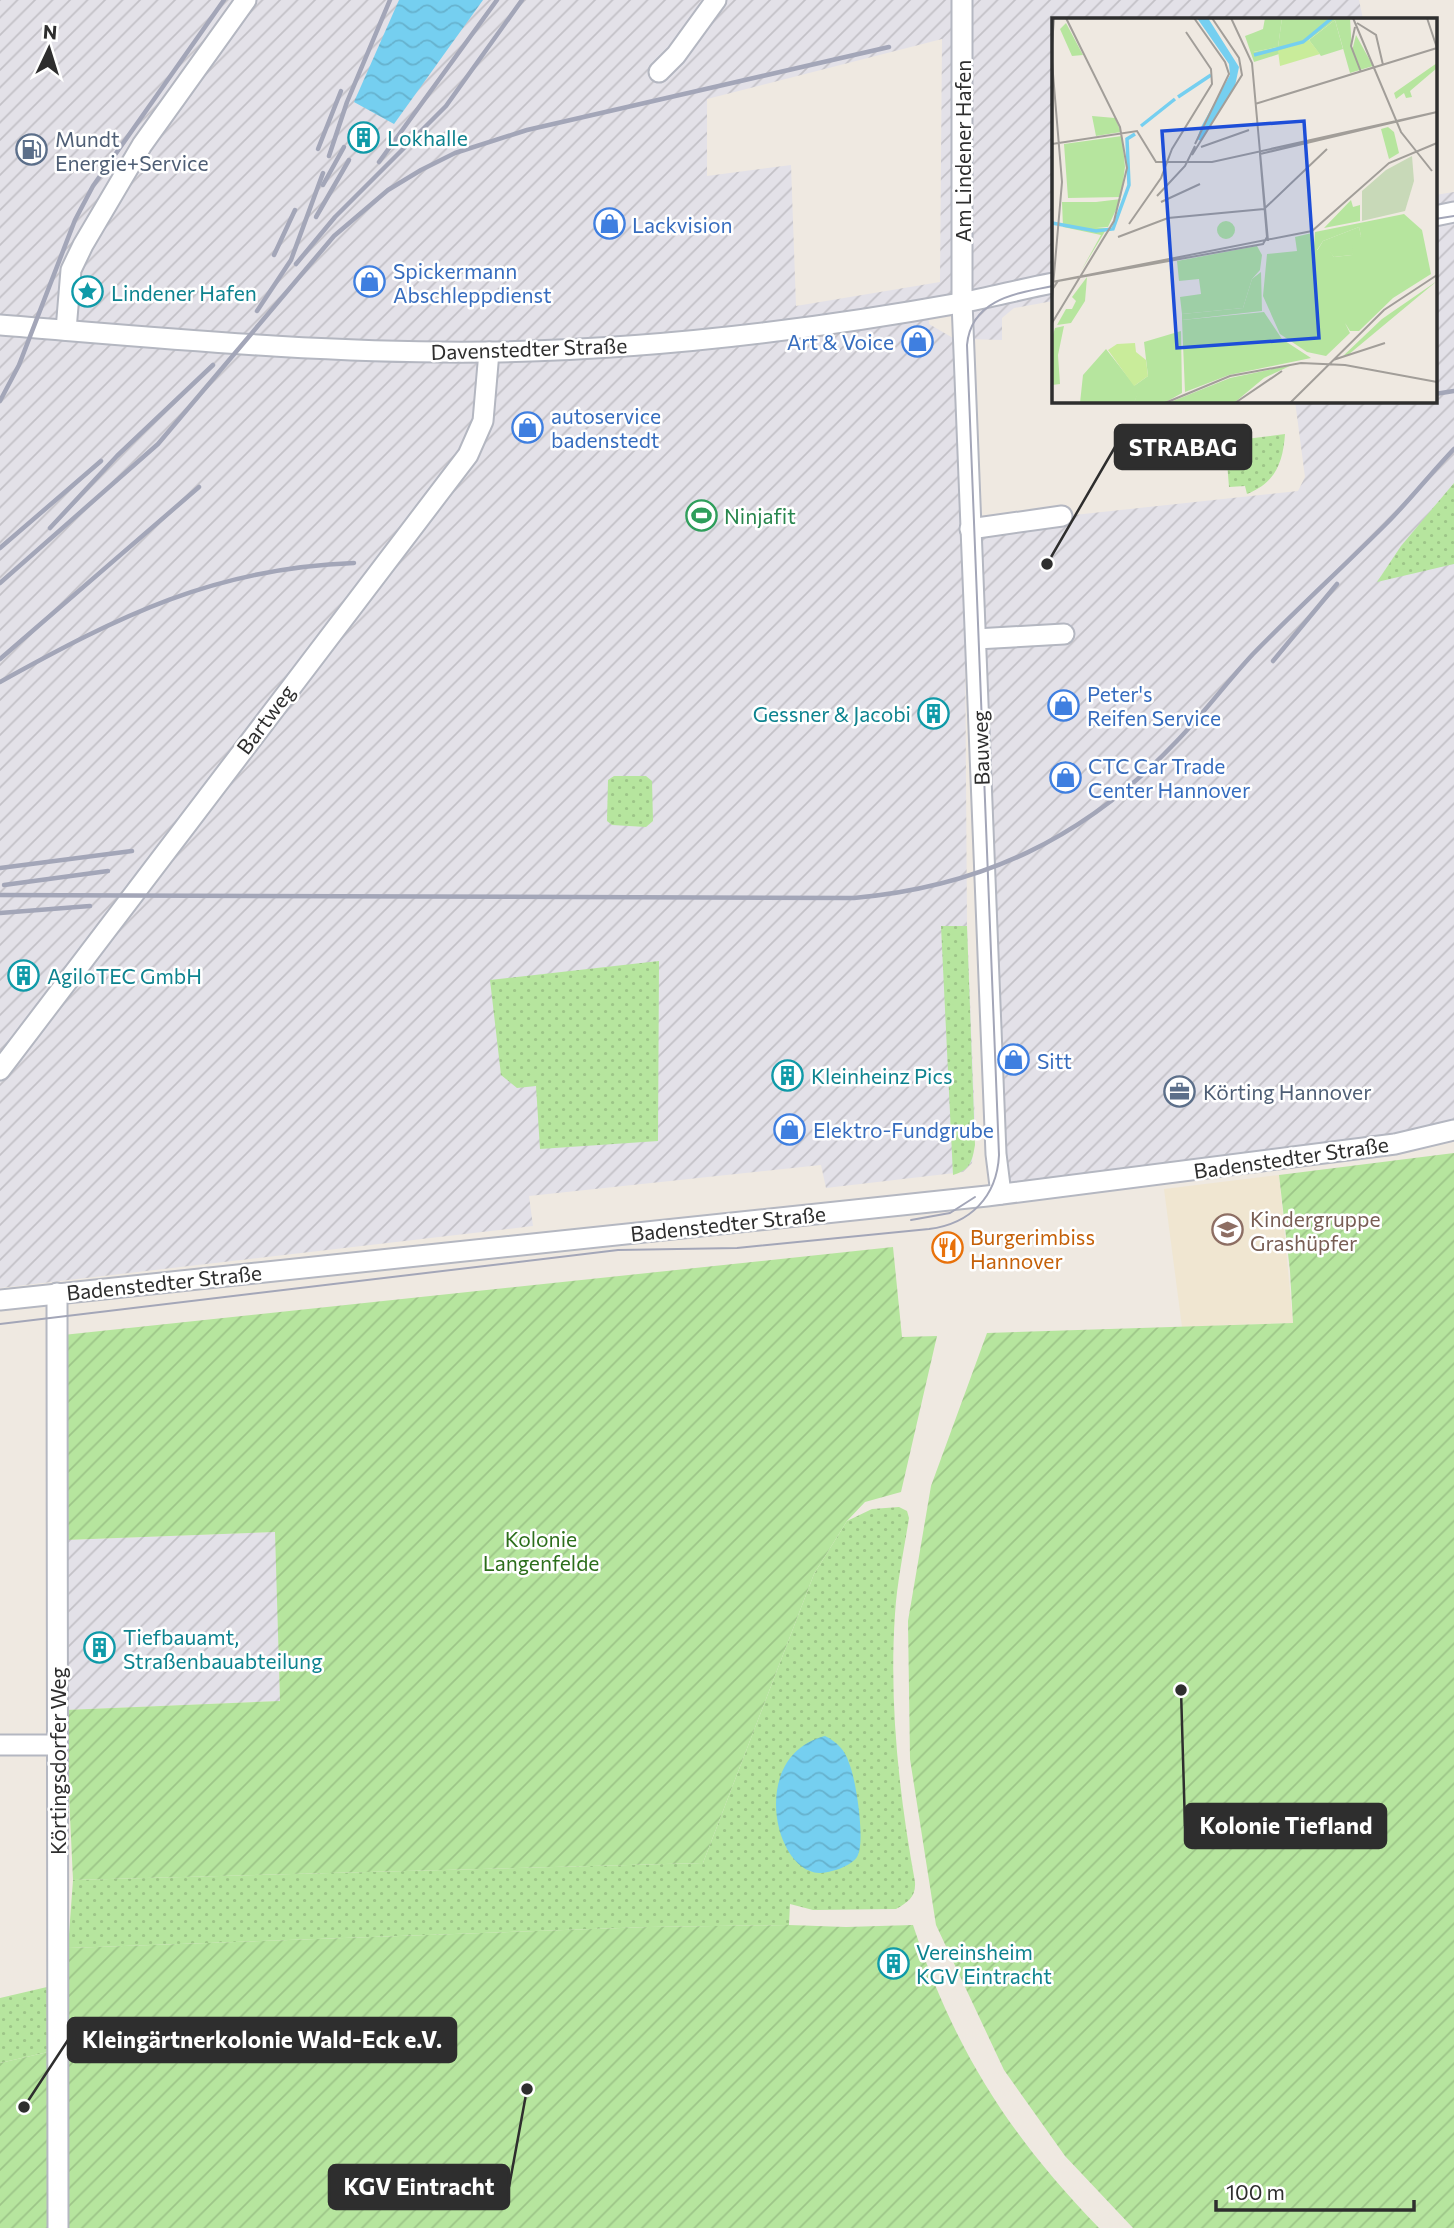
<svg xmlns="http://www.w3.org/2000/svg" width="1454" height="2228" font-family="Commissioner,sans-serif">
<defs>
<pattern id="industrial-furrows" width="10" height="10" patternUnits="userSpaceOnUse" patternTransform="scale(1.75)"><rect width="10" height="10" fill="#e3e1e8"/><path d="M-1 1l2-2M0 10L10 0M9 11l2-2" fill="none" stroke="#c3c1c7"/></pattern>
<pattern id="grass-dots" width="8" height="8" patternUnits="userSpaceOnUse" patternTransform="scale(1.75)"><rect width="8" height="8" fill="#b6e59e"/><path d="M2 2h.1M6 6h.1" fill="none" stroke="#9dc588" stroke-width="1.8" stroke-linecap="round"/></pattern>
<pattern id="garden-furrows" width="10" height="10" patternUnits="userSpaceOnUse" patternTransform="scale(1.75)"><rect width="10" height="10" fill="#b6e59e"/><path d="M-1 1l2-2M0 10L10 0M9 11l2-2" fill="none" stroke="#9dc588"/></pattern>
<pattern id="water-waves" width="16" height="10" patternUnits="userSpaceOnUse" patternTransform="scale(1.75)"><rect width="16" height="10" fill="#75cff0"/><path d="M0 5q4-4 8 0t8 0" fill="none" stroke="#66b2ce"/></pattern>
</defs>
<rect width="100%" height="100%" fill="#efe9e1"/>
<g fill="url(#industrial-furrows)" fill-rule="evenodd">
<path d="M0 0H1359L1363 19H1053V301L1014 308 1002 318V340L963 339 962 303 928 308 929 324 953 338 957 411 965 630 967 926 975 1123 972 1163 963 1172 826 1188 821 1165 529 1196 533 1226 0 1288ZM942 39 940 282 796 306 791 165 707 176V99Z"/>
<path d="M1454 192V1130L1001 1194 971 526 1298 491 1305 477 1295 401H1435V195Z"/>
<path d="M276 1532 280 1701 65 1710V1540Z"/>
</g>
<path fill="#f0e6d1" d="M1279 1175 1293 1323 1182 1327 1164 1189Z"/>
<g fill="url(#grass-dots)">
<path d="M1285 434C1283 463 1275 483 1247 494L1245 486 1229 487 1227 462 1209 463 1206 444Z"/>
<path d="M1454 483V564L1377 582 1401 546Z"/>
<path d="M614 776H646L652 781 653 821 646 827 612 825 607 821 608 780Z"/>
<path d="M941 926H967L975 1145C972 1162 970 1170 953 1175Z"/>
<path d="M659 961 658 1141 540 1149 536 1086 517 1088 501 1075 490 980Z"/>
<path d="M899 1507 907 1511 909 1518C904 1550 897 1582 895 1614 889 1704 899 1794 915 1882 916 1897 908 1902 896 1909L813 1910 790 1904 789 1925 649 1927 68 1948 73 1880 703 1863 814 1574 847 1521 872 1509Z"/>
<path d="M47 1987 48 2052 0 2063V1998Z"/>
</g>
<g fill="url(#garden-furrows)">
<path d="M1454 1153V2228H1133L1065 2156 1004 2070 936 1925 910 1759 908 1621 931 1486 987 1333 1293 1323 1290 1271 1279 1175Z"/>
<path d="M893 1247 902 1337 937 1336 901 1492 865 1502 847 1521 814 1574 703 1863 73 1880 65 1710 280 1701 275 1532 65 1540 63 1335Z"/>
<path d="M789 1925 846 1927 913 1925C954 2049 1008 2134 1099 2228H67L68 1948 649 1927Z"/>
<path d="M48 2052 47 2228H0V2063Z"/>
</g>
<g fill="url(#water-waves)">
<path d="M399 0H483L394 124 354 102Z"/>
<path d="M825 1736C837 1742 845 1750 849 1763 856 1779 866 1843 857 1857 851 1866 831 1873 819 1873 773 1871 749 1755 825 1736Z"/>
</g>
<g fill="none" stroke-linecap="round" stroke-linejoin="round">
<defs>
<g id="minor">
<path d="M962 0V302L996 1154 1001 1194"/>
<path d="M659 72 676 55 716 0"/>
<path d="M1435 216 1454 212"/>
<path d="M0 325C162 338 326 354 489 352 646 350 805 331 960 303 991 297 1022 289 1053 283"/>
<path d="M66 330 71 270 83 245 142 145 246 0"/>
<path d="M970 529 1062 516"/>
<path d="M976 639 1064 634"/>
<path d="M0 1070 468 455 483 421 489 352"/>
<path d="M57 1293 58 2228"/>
<path d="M0 1300 987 1196 1395 1144 1454 1130"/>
<path d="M0 1745H57"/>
</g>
</defs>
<use href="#minor" stroke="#b4b7c1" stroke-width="23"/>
<use href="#minor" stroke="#fff" stroke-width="19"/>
<g stroke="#a3a6b8" stroke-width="2">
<path d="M1435 219 1454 216"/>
<path d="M911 1220 950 1213 975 1197"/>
<path d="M0 1324 618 1250 737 1248 929 1229C970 1224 997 1197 999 1155L967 345C971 299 1017 293 1053 286"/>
</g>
<g stroke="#a3a6b8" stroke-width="4.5">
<path d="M318 149 341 91"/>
<path d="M329 156 347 102 390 0"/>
<path d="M379 162 497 0"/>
<path d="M323 185 344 147"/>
<path d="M316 217 349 160"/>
<path d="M274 255 295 210"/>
<path d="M296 264 335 217 446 106 522 0"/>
<path d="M257 311 291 260 323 173"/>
<path d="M1435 394 1454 391"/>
<path d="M0 401 19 365 75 220 93 186 224 0"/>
<path d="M50 528 117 456 213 365"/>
<path d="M0 548 101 461"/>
<path d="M0 583 158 444 334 236 388 190 421 170 455 153 527 130 889 47"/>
<path d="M0 659 199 487"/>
<path d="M1273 661 1337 584"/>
<path d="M0 682C119 616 215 568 354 563"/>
<path d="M0 868 132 851"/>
<path d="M4 885 108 871"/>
<path d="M0 895 854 898C981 887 1084 838 1172 746 1201 717 1225 684 1253 654 1296 610 1342 568 1386 524 1410 500 1431 473 1454 449"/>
<path d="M0 913 90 906"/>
</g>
</g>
<defs>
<symbol id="building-ring" viewBox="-11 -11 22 22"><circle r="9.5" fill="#fff" stroke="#0f9aa8" stroke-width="1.5"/><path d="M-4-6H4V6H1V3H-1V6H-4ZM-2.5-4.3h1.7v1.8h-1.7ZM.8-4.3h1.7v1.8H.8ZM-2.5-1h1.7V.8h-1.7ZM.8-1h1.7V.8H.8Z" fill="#0f9aa8"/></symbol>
<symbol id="fuel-ring" viewBox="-11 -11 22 22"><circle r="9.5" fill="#fff" stroke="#5c6f8a" stroke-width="1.5"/><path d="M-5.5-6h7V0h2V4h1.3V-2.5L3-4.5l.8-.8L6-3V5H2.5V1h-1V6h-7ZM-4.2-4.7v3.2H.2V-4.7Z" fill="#5c6f8a"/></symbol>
<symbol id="shop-ring" viewBox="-11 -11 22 22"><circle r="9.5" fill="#fff" stroke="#3f7fe0" stroke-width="1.5"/><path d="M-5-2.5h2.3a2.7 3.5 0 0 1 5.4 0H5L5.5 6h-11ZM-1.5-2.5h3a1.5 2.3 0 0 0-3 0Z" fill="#3f7fe0"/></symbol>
<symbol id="sight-ring" viewBox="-11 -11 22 22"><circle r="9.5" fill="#fff" stroke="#0f9aa8" stroke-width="1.5"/><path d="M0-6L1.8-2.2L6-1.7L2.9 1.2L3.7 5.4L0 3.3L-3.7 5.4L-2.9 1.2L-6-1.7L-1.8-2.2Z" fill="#0f9aa8"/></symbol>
<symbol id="stadium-ring" viewBox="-11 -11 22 22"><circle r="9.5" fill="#fff" stroke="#2e9e5b" stroke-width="1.5"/><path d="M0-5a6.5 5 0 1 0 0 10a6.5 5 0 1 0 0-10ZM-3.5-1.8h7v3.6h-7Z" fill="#2e9e5b"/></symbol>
<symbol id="office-ring" viewBox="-11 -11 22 22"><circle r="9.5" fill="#fff" stroke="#5c6f8a" stroke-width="1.5"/><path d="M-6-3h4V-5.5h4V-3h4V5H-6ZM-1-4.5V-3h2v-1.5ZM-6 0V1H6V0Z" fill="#5c6f8a"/></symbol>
<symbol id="school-ring" viewBox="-11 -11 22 22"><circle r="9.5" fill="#fff" stroke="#8d6e63" stroke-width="1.5"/><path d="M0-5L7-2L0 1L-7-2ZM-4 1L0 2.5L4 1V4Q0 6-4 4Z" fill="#8d6e63"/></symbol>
<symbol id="restaurant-ring" viewBox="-11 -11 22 22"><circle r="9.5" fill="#fff" stroke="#e8710a" stroke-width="1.5"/><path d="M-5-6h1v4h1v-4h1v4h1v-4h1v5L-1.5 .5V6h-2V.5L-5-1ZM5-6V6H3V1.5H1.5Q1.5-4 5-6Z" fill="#e8710a"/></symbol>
</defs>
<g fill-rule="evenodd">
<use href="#building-ring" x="346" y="120" width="35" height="35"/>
<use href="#fuel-ring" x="14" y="132" width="35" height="35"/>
<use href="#shop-ring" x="592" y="206" width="35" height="35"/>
<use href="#shop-ring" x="352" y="264" width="35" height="35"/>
<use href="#sight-ring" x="70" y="274" width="35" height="35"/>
<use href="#shop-ring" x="900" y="324" width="35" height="35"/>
<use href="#shop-ring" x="510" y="410" width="35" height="35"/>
<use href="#stadium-ring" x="684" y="498" width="35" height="35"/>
<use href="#shop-ring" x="1046" y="688" width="35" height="35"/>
<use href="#building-ring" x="916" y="696" width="35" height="35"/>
<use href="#shop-ring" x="1048" y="760" width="35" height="35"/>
<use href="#building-ring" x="6" y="958" width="35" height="35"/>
<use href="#shop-ring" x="996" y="1042" width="35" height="35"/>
<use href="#building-ring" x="770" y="1058" width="35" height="35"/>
<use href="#office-ring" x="1162" y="1074" width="35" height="35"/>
<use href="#shop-ring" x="772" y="1112" width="35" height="35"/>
<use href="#school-ring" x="1210" y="1212" width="35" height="35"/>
<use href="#restaurant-ring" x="930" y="1230" width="35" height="35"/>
<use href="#building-ring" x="82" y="1630" width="35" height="35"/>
<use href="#building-ring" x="876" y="1946" width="35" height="35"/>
</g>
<g text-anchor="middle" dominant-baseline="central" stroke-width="5" stroke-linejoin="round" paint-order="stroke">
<g font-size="21" fill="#0d838f" stroke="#fff" text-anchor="start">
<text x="387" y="137">Lokhalle</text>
<text x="111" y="292">Lindener Hafen</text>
<text x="911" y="713" text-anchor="end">Gessner &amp; Jacobi</text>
<text x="47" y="975">AgiloTEC GmbH</text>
<text x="811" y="1075">Kleinheinz Pics</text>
<text x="123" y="1636">Tiefbauamt,<tspan x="123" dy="24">Straßenbauabteilung</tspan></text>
<text x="916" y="1951">Vereinsheim<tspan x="916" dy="24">KGV Eintracht</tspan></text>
</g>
<g font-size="21" fill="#4e5e75" stroke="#fff" text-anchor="start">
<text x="55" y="138">Mundt<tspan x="55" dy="24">Energie+Service</tspan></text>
<text x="1203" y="1091">Körting Hannover</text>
</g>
<g font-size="21" fill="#2e2e2e" stroke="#fff">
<text transform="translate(962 151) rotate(-90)">Am Lindener Hafen</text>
<text transform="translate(529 348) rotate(-2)">Davenstedter Straße</text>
<text transform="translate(265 719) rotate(-53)">Bartweg</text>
<text transform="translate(980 748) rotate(-92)">Bauweg</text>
<text transform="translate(1291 1157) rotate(-8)">Badenstedter Straße</text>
<text transform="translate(728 1223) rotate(-6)">Badenstedter Straße</text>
<text transform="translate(164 1282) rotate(-6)">Badenstedter Straße</text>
<text transform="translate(57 1761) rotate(-90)">Körtingsdorfer Weg</text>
</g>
<g font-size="21" fill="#366cbe" stroke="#fff" text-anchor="start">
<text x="632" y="224">Lackvision</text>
<text x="393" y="270">Spickermann<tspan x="393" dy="24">Abschleppdienst</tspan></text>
<text x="894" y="341" text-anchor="end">Art &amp; Voice</text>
<text x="551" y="415">autoservice<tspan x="551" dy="24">badenstedt</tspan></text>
<text x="1087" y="693">Peter's<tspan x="1087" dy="24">Reifen Service</tspan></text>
<text x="1088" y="765">CTC Car Trade<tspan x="1088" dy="24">Center Hannover</tspan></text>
<text x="1037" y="1060">Sitt</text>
<text x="813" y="1129">Elektro-Fundgrube</text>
</g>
<g font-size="21" fill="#27864d" stroke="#fff" text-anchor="start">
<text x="724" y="515">Ninjafit</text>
</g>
<g font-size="21" fill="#785e54" stroke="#fff" text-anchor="start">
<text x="1250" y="1218">Kindergruppe<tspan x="1250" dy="24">Grashüpfer</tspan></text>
</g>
<g font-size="21" fill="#c56008" stroke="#fff" text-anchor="start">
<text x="970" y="1236">Burgerimbiss<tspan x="970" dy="24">Hannover</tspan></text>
</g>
<g font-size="21" fill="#2c6e1b" stroke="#fff">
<text x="541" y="1538">Kolonie<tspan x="541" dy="24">Langenfelde</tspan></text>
</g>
</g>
<g transform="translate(1052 18)">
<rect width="385" height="385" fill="#efe9e1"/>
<path d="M230 0H298L300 33 304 17 321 48 298 55 283 2 250 27 243 25 227 36 202 44 193 18 201 15 202 34 226 29ZM385 45V50L358 73 360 79 354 80 352 75 344 81 342 75ZM10 184H44V209L55 210 29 253 49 217 11 209ZM165 212a9 9 0 1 1 18 0a9 9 0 1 1-18 0ZM307 209 309 218 300 237 282 239 276 232 265 233 271 223ZM209 254 210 293 130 302V296L191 290 200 261ZM385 263 296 337 290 339 330 301ZM54 331 87 373 82 385H28L31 357Z" fill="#b6e59e"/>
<path d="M360 138 362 163 353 193 310 203V173L334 152Z" fill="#c8d9b8"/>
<path d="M213 0H230L226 29 201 34V15L211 11ZM283 2 291 31 269 38 257 22ZM14 5 31 37 20 38 8 11ZM40 98 63 100 69 114 44 118ZM336 109 342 114 347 135 337 141 329 111ZM70 118 73 149 69 179 16 180 12 126ZM69 181 56 209H44V184ZM299 182 301 189 308 187V203L272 210ZM352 196 370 212 379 256 341 280 307 313H298L293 305 298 315 274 338 255 334 228 316 211 278 215 236 245 233 243 219 260 215 262 228 263 214ZM307 209 309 218 301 226 300 237 282 239 277 232H265L271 223ZM205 228 210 237 208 252 200 261 191 290 130 296 128 279 149 276 147 261 127 263 125 243ZM35 259 33 283 19 305 5 307 14 291H20L24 283 20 279ZM212 294 230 321 259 340 177 357 133 374 130 302ZM12 308 6 337 8 366 0 367V320L3 310ZM129 313 130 375 112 385H82L86 373 82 368 96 358 92 324ZM240 347 212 360 182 385H116L178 360Z" fill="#b6e59e" fill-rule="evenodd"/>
<path d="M257 22 268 36 228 48 226 33ZM83 325 84 334 94 342 96 358 82 368 56 332 65 326Z" fill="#c9ec9a"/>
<path d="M145 0H156L187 49 183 68 149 123 145 121 149 109 178 57 177 46Z" fill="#75cff0"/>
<path fill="none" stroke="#75cff0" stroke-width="3.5" d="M202 37 251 24 280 0M126 79 159 57M89 108 123 81M0 205 44 213 61 211 77 167 75 121 83 116"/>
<path fill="none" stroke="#a29e99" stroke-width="2" d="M142 0 173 44 177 56 143 126M179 0 200 45 216 223M301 0 349 114 380 153M375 0 385 30M305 5 324 17 331 47M303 9 299 28 309 54M0 27 2 0M0 44 10 164 0 280M203 86 385 30M0 126 85 113 104 144H160L385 94M149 129 197 112M140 137 190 57 187 40 160 0M105 178 133 148 143 128M109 184 148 166M77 206 109 160 120 131 160 66 159 51 134 14M66 219 116 200 212 191 275 131M0 264 260 213 337 145 385 125M0 272 6 263 211 226 215 219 208 136 385 94M0 305 62 203 75 150 68 109 14 0M281 342 333 325M113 385 178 358 249 345 293 347 385 364M183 385 230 353M238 385 332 292 385 257"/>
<path fill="#1d4ed8" fill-opacity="0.15" stroke="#1d4ed8" stroke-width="3.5" d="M252 103 267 320 125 330 110 113Z"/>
<rect width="385" height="385" fill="none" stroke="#2e2e2e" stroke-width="3.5"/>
</g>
<path fill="none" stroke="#2e2e2e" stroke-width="2.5" d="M1047 564L1115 447M1181 1690L1185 1826M24 2107L68 2040M527 2089L509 2187"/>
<g fill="#2e2e2e" stroke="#fff" stroke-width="2.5">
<circle cx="1047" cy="564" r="7"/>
<circle cx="1181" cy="1690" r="7"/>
<circle cx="24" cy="2107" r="7"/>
<circle cx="527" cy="2089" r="7"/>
</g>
<g fill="#2e2e2e" stroke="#2e2e2e" stroke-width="2.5">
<rect x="1115" y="425" width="136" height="44" rx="7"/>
<rect x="1185" y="1804" width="201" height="44" rx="7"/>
<rect x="68" y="2018" width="388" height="44" rx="7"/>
<rect x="329" y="2165" width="180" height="44" rx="7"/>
</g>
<g font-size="23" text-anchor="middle" font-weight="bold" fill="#fff">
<text x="1183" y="456">STRABAG</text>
<text x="1286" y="1834">Kolonie Tiefland</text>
<text x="262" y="2048">Kleingärtnerkolonie Wald-Eck e.V.</text>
<text x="419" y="2195">KGV Eintracht</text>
</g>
<g transform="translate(49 49) rotate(4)" stroke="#ffffff" stroke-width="5" paint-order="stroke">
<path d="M0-5L12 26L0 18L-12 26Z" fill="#2e2e2e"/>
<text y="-10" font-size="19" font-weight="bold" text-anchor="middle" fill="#2e2e2e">N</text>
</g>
<path d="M1216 2200v10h198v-10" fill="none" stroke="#2e2e2e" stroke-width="3.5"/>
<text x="1226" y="2200" font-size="21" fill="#2e2e2e" stroke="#ffffff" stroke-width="5" paint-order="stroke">100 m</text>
</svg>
